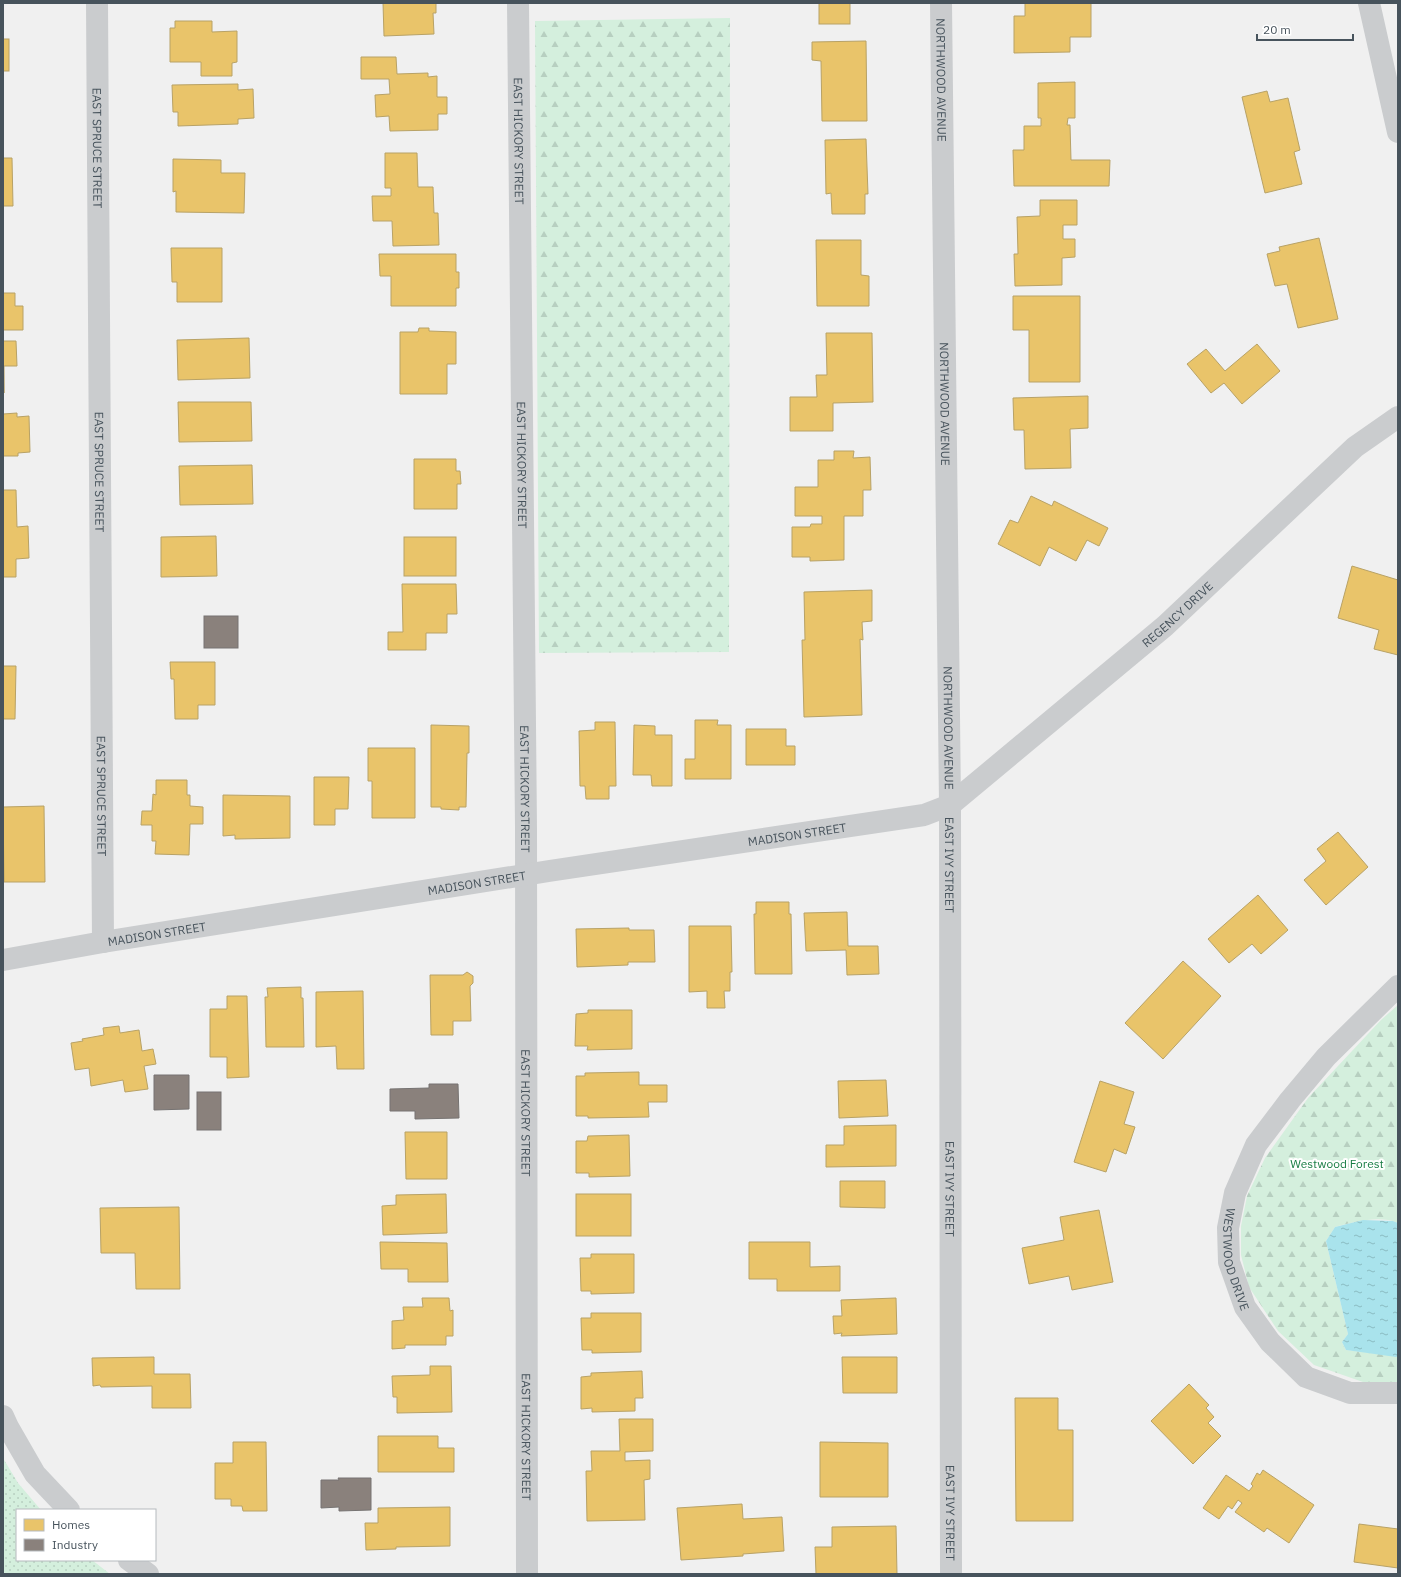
<svg xmlns="http://www.w3.org/2000/svg" width="1401" height="1577" font-family="'IBM Plex Sans',sans-serif">
<defs>
<pattern id="forest-firs" width="22" height="20" patternUnits="userSpaceOnUse"><rect width="22" height="20" fill="#d4efdd"/><path d="M5 1l3.5 6h-7zM16 11l3.5 6h-7z" fill="#b7cfc0"/></pattern>
<pattern id="park-dots" width="8" height="8" patternUnits="userSpaceOnUse"><rect width="8" height="8" fill="#d4efdd"/><path d="M2 2h.1M6 6h.1" fill="none" stroke="#b7cfc0" stroke-width="1.8" stroke-linecap="round"/></pattern>
<pattern id="water-ripples" width="26" height="14" patternUnits="userSpaceOnUse"><rect width="26" height="14" fill="#a9e3ec"/><path d="M2 4q2-2 4 0t4 0M15 11q2-2 4 0t4 0" fill="none" stroke="#8bbbc2"/></pattern>
</defs>
<rect width="100%" height="100%" fill="#f0f0f0"/>
<g fill="url(#forest-firs)">
<path d="M730 18 729 652 539 653 535 21Z"/>
<path d="M1398 1005V1223C1379 1215 1355 1222 1335 1227L1326 1241 1348 1334 1342 1342 1346 1350 1398 1356V1383L1363 1382 1314 1365 1278 1331 1249 1287 1241 1255V1226L1247 1196 1265 1158 1308 1098 1381 1020Z"/>
</g>
<path fill="url(#park-dots)" d="M3 1458 18 1483 41 1510H17V1560H92L110 1574H3Z"/>
<path fill="url(#water-ripples)" d="M1363 1220 1393 1221 1398 1223V1356L1396 1357 1346 1350 1342 1342 1348 1334 1326 1241 1335 1227Z"/>
<g fill="#e9c46a" stroke="#b8a266">
<path d="M383 3H436V13H433L434 34 384 36Z"/>
<rect x="819" y="3" width="31" height="21"/>
<path d="M1025 3H1091V37H1070V52L1014 53V16H1025Z"/>
<path d="M175 21H212V32L237 31V62L232 63V76H201V62H170V28H175Z"/>
<rect x="3" y="39" width="6" height="32"/>
<path d="M866 41 867 121H822L821 61 812 60V42Z"/>
<path d="M361 57H396L397 74 428 73V77L437 76V97H447V114H438V130L390 131 389 116 376 117 375 95 390 94 389 79H361Z"/>
<path d="M1075 82V118H1068L1067 125H1070L1071 160H1110L1109 186H1014L1013 150H1024V126H1041V118H1038V83Z"/>
<path d="M238 84V90L253 89 254 118 238 119V124L178 126V112H173L172 85Z"/>
<path d="M1267 91 1270 102 1288 98 1300 150 1294 152 1302 184 1265 193 1242 97Z"/>
<path d="M866 139 868 194H865V214H832L831 193 826 194 825 140Z"/>
<path d="M385 153H417L418 187H433L434 213H438L439 245 393 246 392 221H373L372 196H391V188H385Z"/>
<path d="M3 158H12L13 206H3Z"/>
<path d="M173 159 221 160V173H245L244 213 176 212V191L173 192Z"/>
<path d="M1040 200H1077V225H1063V239H1075V257L1062 258V285L1015 286 1014 254H1018L1017 217 1040 216Z"/>
<path d="M1319 238 1338 319 1298 328 1287 284 1275 286 1267 254 1280 251 1279 247Z"/>
<path d="M816 240H861V275L869 276V306H817Z"/>
<path d="M171 248H222V302H177V282H172Z"/>
<path d="M379 254H456V272H459V288H456V306H391V276H380Z"/>
<path d="M3 293H15V306H23V330H3Z"/>
<path d="M1013 296H1080V382H1029V330H1013Z"/>
<path d="M419 328H429V331L456 332V364H447V394H400V332H418Z"/>
<path d="M826 333H872L873 402 833 403V431H790V397H817L816 375H827Z"/>
<path d="M249 338 250 378 178 380 177 340Z"/>
<path d="M3 341H16L17 366H4V393Z"/>
<path d="M1257 344 1280 371 1242 404 1224 383 1211 393 1187 364 1206 349 1225 371Z"/>
<path d="M1088 396V428L1070 429 1071 468 1025 469 1024 430H1014L1013 398Z"/>
<path d="M178 402H251L252 441 179 442Z"/>
<path d="M17 413V417L29 416 30 452 18 453V456H3V414Z"/>
<path d="M834 451H854L853 458 870 457 871 490H863V516H844V560L810 561V557H792V527H810L811 524H822V516H795V487H818V460H834Z"/>
<path d="M414 459H456V471H460L461 484H457V509H414Z"/>
<path d="M252 465 253 504 180 505 179 466Z"/>
<path d="M3 490H16L17 527 28 526 29 558 16 559V577H3Z"/>
<path d="M1031 496 1052 506 1054 501 1108 528 1099 546 1087 540 1076 561 1049 547 1040 566 998 544 1010 520 1018 523Z"/>
<path d="M216 536 217 576 161 577V537Z"/>
<rect x="404" y="537" width="52" height="39"/>
<path d="M1352 566 1398 580V655L1374 649 1379 630 1338 618Z"/>
<path d="M402 584H456L457 614H447V633H426V650H388V632H403Z"/>
<path d="M872 590V621L862 622 863 640 860 639 862 715 804 717 802 640H805L804 592Z"/>
<path d="M170 662H215V705H198V719H175L174 679H171Z"/>
<path d="M3 666H16L15 719H3Z"/>
<path d="M695 720H718L717 725H731V779H685V759H695Z"/>
<path d="M595 722H615L616 786H609V799H586L585 786H580L579 731 595 730Z"/>
<path d="M431 725 469 726V753H467L466 807H459V810L441 809V807H431Z"/>
<path d="M634 725 655 726V735H672V786H652L651 775H633Z"/>
<path d="M746 729H786V746H795V765H746Z"/>
<path d="M368 748H415V818H372V781H368Z"/>
<path d="M314 777H349L348 809H335V825H314Z"/>
<path d="M156 780H187V795H190V806L203 807V824H190L189 855 155 854 156 841H152V825H141L142 811H152L153 794 156 795Z"/>
<path d="M223 795 290 796V838L235 839V835L223 836Z"/>
<path d="M44 806 45 882H4L3 807Z"/>
<path d="M1338 832 1368 867 1326 905 1304 880 1326 861 1317 849Z"/>
<path d="M1258 895 1288 930 1261 954 1252 944 1229 963 1208 939Z"/>
<path d="M756 902H789V914H791L792 974H755L754 914H756Z"/>
<path d="M847 912 848 946H878L879 974 847 975 846 950 806 951 804 913Z"/>
<path d="M689 926H731L732 972H730V991H724L725 1008H707V991L689 992Z"/>
<path d="M629 928V930H654L655 962H628V965L577 967 576 929Z"/>
<path d="M1183 961 1221 996 1163 1059 1125 1023Z"/>
<path d="M467 972 473 976V983L470 986 471 1021H453V1035H431L430 975H463Z"/>
<path d="M301 987V998H303L304 1047H266L265 997H268L267 988Z"/>
<path d="M363 991 364 1069H337L336 1046 316 1047V992Z"/>
<path d="M227 996H247L249 1077 227 1078V1057H210V1009H227Z"/>
<path d="M588 1010H632V1049L587 1050 588 1046H575L576 1014 588 1013Z"/>
<path d="M119 1026 120 1033 139 1030 142 1051 153 1049 156 1064 144 1066 148 1089 125 1092 123 1080 91 1086 89 1068 75 1070 71 1043 83 1041 82 1039 104 1035 103 1028Z"/>
<path d="M639 1072V1085H667V1102H648L649 1117 588 1118V1116H576V1076H585V1073Z"/>
<path d="M886 1080 888 1116 839 1118 838 1081Z"/>
<path d="M1100 1081 1134 1092 1124 1124 1135 1127 1126 1154 1114 1149 1106 1172 1074 1162Z"/>
<path d="M896 1125V1166L826 1167V1145H844V1126Z"/>
<path d="M405 1132H447V1179H406Z"/>
<path d="M629 1135 630 1176 589 1177V1173H576V1141H587L588 1136Z"/>
<path d="M840 1181H885V1208L840 1207Z"/>
<path d="M446 1194 447 1233 383 1235 382 1206 396 1205V1195Z"/>
<rect x="576" y="1194" width="55" height="42"/>
<path d="M179 1207 180 1289H136L135 1253H101L100 1208Z"/>
<path d="M1099 1210 1113 1282 1072 1290 1069 1276 1029 1284 1022 1248 1064 1240 1060 1217Z"/>
<path d="M380 1242 447 1243 448 1282H408V1269H381Z"/>
<path d="M749 1242H810V1267L840 1266V1291H777V1279H749Z"/>
<path d="M591 1254H634V1293L591 1294V1291H581L580 1258H591Z"/>
<path d="M422 1298H449L450 1311 453 1310V1336H446V1345H405V1348L392 1349V1321L404 1320 403 1307H423Z"/>
<path d="M896 1298 897 1334 841 1336 842 1333 834 1334 833 1316H842L841 1300Z"/>
<path d="M591 1313H641V1352L592 1353V1350H582L581 1318H591Z"/>
<path d="M154 1357V1374H190L191 1408H152V1386L101 1387 100 1385 93 1386 92 1358Z"/>
<path d="M842 1357H897V1393H843Z"/>
<path d="M430 1366H451L452 1412 397 1413V1397H393L392 1376 430 1375Z"/>
<path d="M642 1371 643 1398H635V1411L592 1412V1408L581 1409V1377L591 1376V1373Z"/>
<path d="M1189 1384 1209 1405 1206 1408 1214 1417 1208 1423 1221 1436 1193 1464 1151 1421Z"/>
<path d="M1015 1398H1058V1430H1073V1521H1016Z"/>
<path d="M619 1419H653V1451L625 1452V1461L650 1460V1479L644 1480 645 1520 587 1521 586 1471H592L591 1451H620Z"/>
<path d="M378 1436H438V1448H454V1472H378Z"/>
<path d="M233 1442H266L267 1511H243L242 1506H231V1499H215V1463H233Z"/>
<path d="M820 1442 888 1443V1497H820Z"/>
<path d="M1263 1470 1314 1505 1289 1543 1267 1528 1264 1532 1235 1512 1242 1503 1238 1500 1232 1509 1228 1506 1219 1519 1203 1508 1226 1475 1249 1491 1253 1486 1251 1484 1257 1473 1260 1475Z"/>
<path d="M742 1504 743 1519 782 1517 784 1551 743 1554V1556L681 1560 677 1508Z"/>
<path d="M450 1507V1546L396 1547V1549L366 1550 365 1523H378V1508Z"/>
<path d="M1359 1524 1398 1529V1568L1354 1562Z"/>
<path d="M896 1526 897 1574H816L815 1547H832V1527Z"/>
</g>
<g fill="#8a817c" stroke="#767372">
<rect x="204" y="616" width="34" height="32"/>
<path d="M154 1075H189V1109L154 1110Z"/>
<path d="M429 1084H458L459 1118 415 1119V1111H390V1089L429 1088Z"/>
<rect x="197" y="1092" width="24" height="38"/>
<path d="M338 1478H371V1510L339 1511V1507L321 1508V1480H339Z"/>
</g>
<g fill="none" stroke-linecap="round" stroke-linejoin="round">
<g stroke="#caccce" stroke-width="22">
<path id="s1" d="M97 3 103 942"/>
<path id="s2" d="M518 3 526 828 527 1574"/>
<path id="s3" d="M941 3 950 805 951 1574"/>
<path d="M1369 3 1398 132"/>
<path id="s4" d="M3 960 103 942 549 871 924 815 950 805 1165 626 1355 447 1398 417"/>
<path id="s5" d="M1398 986 1326 1057 1290 1100 1256 1145 1235 1193 1228 1228 1229 1262 1245 1307 1270 1342 1306 1377 1350 1393H1398"/>
<path d="M3 1416 8 1427 35 1474 69 1510"/>
<path d="M129 1560 148 1574"/>
</g>
</g>
<g text-anchor="middle" dominant-baseline="central" stroke-width="4" stroke-linejoin="round" paint-order="stroke">
<g font-size="12" fill="#47535c" stroke="#fff">
<text stroke="none"><textPath href="#s3" startOffset="77">NORTHWOOD AVENUE</textPath></text>
<text stroke="none"><textPath href="#s2" startOffset="138">EAST HICKORY STREET</textPath></text>
<text stroke="none"><textPath href="#s1" startOffset="145">EAST SPRUCE STREET</textPath></text>
<text stroke="none"><textPath href="#s3" startOffset="401">NORTHWOOD AVENUE</textPath></text>
<text stroke="none"><textPath href="#s2" startOffset="462">EAST HICKORY STREET</textPath></text>
<text stroke="none"><textPath href="#s1" startOffset="469">EAST SPRUCE STREET</textPath></text>
<text stroke="none"><textPath href="#s4" startOffset="1257">REGENCY DRIVE</textPath></text>
<text stroke="none"><textPath href="#s3" startOffset="725">NORTHWOOD AVENUE</textPath></text>
<text stroke="none"><textPath href="#s2" startOffset="786">EAST HICKORY STREET</textPath></text>
<text stroke="none"><textPath href="#s1" startOffset="793">EAST SPRUCE STREET</textPath></text>
<text stroke="none"><textPath href="#s4" startOffset="804">MADISON STREET</textPath></text>
<text stroke="none"><textPath href="#s3" startOffset="862">EAST IVY STREET</textPath></text>
<text stroke="none"><textPath href="#s4" startOffset="480">MADISON STREET</textPath></text>
<text stroke="none"><textPath href="#s4" startOffset="156">MADISON STREET</textPath></text>
<text stroke="none"><textPath href="#s2" startOffset="1110">EAST HICKORY STREET</textPath></text>
<text stroke="none"><textPath href="#s3" startOffset="1186">EAST IVY STREET</textPath></text>
<text stroke="none"><textPath href="#s5" startOffset="334">WESTWOOD DRIVE</textPath></text>
<text stroke="none"><textPath href="#s2" startOffset="1434">EAST HICKORY STREET</textPath></text>
<text stroke="none"><textPath href="#s3" startOffset="1510">EAST IVY STREET</textPath></text>
</g>
<g font-size="12" fill="#187d44" stroke="#fff">
<text x="1337" y="1163">Westwood Forest</text>
</g>
</g>
<rect width="1401" height="1577" fill="none" stroke="#47535c" stroke-width="8"/>
<rect x="16" y="1509" width="140" height="52" fill="#ffffff" stroke="#b5babe"/>
<rect x="24" y="1519" width="20" height="12" fill="#e9c46a" stroke="#b5babe"/>
<text x="52" y="1529" font-size="12" fill="#47535c">Homes</text>
<rect x="24" y="1539" width="20" height="12" fill="#8a817c" stroke="#b5babe"/>
<text x="52" y="1549" font-size="12" fill="#47535c">Industry</text>
<path d="M1257 34v6h96v-6" fill="none" stroke="#47535c" stroke-width="2"/>
<text x="1263" y="34" font-size="12" fill="#47535c" stroke="#ffffff" stroke-width="3" paint-order="stroke">20 m</text>
</svg>
